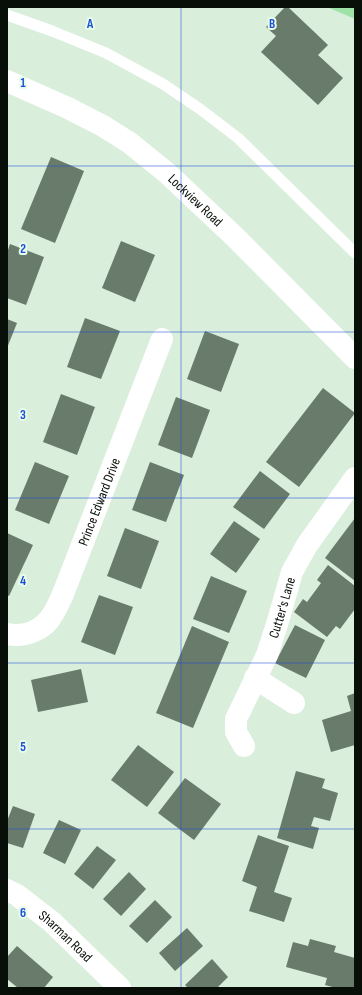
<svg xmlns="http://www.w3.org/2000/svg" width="362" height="995" font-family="'Sofia Sans Condensed',sans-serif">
<rect width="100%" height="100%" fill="#daeedc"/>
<path fill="#9ee2a7" d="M327 7H355V19Z"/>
<g fill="#697b6b">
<path d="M285 7H288L328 45 318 55 343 78 318 105 261 52 276 36 266 27Z"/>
<path d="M51 157 84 171 55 243 21 229Z"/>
<path d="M121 241 155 255 135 302 102 288Z"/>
<path d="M10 244 44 257 26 305 7 298V253Z"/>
<path d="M85 318 120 331 101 379 67 367Z"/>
<path d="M7 319 17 323 7 348Z"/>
<path d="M205 331 239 344 221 392 187 379Z"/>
<path d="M323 388 355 413 299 487 266 462Z"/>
<path d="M61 394 95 407 77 455 43 442Z"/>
<path d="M176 397 210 410 192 458 158 445Z"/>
<path d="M35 462 69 476 49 524 15 510Z"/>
<path d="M150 462 184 475 166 522 132 510Z"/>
<path d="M260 471 290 494 264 529 233 507Z"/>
<path d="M355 518V581L325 558Z"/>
<path d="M234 521 260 539 236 573 210 554Z"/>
<path d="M125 528 159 541 141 589 107 576Z"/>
<path d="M7 533 33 545 9 596 7 595Z"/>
<path d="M328 565 355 586V609L340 629 336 626 327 637 294 612 303 599 307 602 321 583 317 580Z"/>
<path d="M211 576 247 591 229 633 193 619Z"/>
<path d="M99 595 133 607 115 655 81 642Z"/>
<path d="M295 625 325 640 306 678 275 663Z"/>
<path d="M192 626 229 642 193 728 156 713Z"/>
<path d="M81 669 88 702 38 712 31 680Z"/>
<path d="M355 693V745L331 752 322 720 351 711 347 696Z"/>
<path d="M138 745 174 772 147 807 111 780Z"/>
<path d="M296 771 325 779 322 788 338 793 330 821 314 817 311 826 319 828 313 849 277 838Z"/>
<path d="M185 778 221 804 194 840 158 813Z"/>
<path d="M13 806 35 814 23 848 7 843V821Z"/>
<path d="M59 820 81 830 65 864 43 853Z"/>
<path d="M258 835 289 846 274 892 292 898 284 922 249 911 257 887 242 881Z"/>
<path d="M97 846 116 860 93 889 74 874Z"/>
<path d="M129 872 146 889 121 916 103 899Z"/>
<path d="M155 900 172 917 147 943 129 926Z"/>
<path d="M187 928 203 946 175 971 159 953Z"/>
<path d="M310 939 336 946 334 952 355 958V988H336L325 985 327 978 286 967 293 942 308 946Z"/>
<path d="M17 946 53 977 44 988H18L7 979V957Z"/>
<path d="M212 959 228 977 217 988H188L185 985Z"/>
</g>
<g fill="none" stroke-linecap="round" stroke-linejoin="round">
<path stroke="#fff" stroke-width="11" d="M7 15 52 31 106 53 163 84 200 109 238 138 355 253"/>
<g stroke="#fff" stroke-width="22">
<path id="s1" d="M7 81 68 108 103 126 130 143 167 173 235 237 355 358"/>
<path id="s2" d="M7 634C25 638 44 630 53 614 57 608 60 600 63 594L162 339"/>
<path d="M255 678 294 703"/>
<path id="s3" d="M244 746 236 732V719L267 655 278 621 292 572 307 545 355 478"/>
<path id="s4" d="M7 890 17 895 52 922 120 988"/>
</g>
</g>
<path fill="none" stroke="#1d4ed8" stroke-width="1" stroke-opacity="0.55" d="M181 7V988M7 166H355M7 332H355M7 498H355M7 663H355M7 829H355"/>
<g text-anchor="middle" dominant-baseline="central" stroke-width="4" stroke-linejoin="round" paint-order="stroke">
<g font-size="14" fill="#080e08" stroke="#e7fce9">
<text stroke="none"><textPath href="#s1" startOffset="225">Lockview Road</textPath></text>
<text stroke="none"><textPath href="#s2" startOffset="175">Prince Edward Drive</textPath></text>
<text stroke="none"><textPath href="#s3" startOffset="150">Cutter's Lane</textPath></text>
<text stroke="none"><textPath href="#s4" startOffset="75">Sharman Road</textPath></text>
</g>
</g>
<g font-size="13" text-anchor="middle" font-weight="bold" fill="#1d4ed8" stroke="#e7fce9" stroke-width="4" stroke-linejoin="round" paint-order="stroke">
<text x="90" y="28">A</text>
<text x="272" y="28">B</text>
<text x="23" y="87">1</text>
<text x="23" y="253">2</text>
<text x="23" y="419">3</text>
<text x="23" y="585">4</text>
<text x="23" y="751">5</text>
<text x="23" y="917">6</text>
</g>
<rect width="362" height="995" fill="none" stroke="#080e08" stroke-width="16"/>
</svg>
